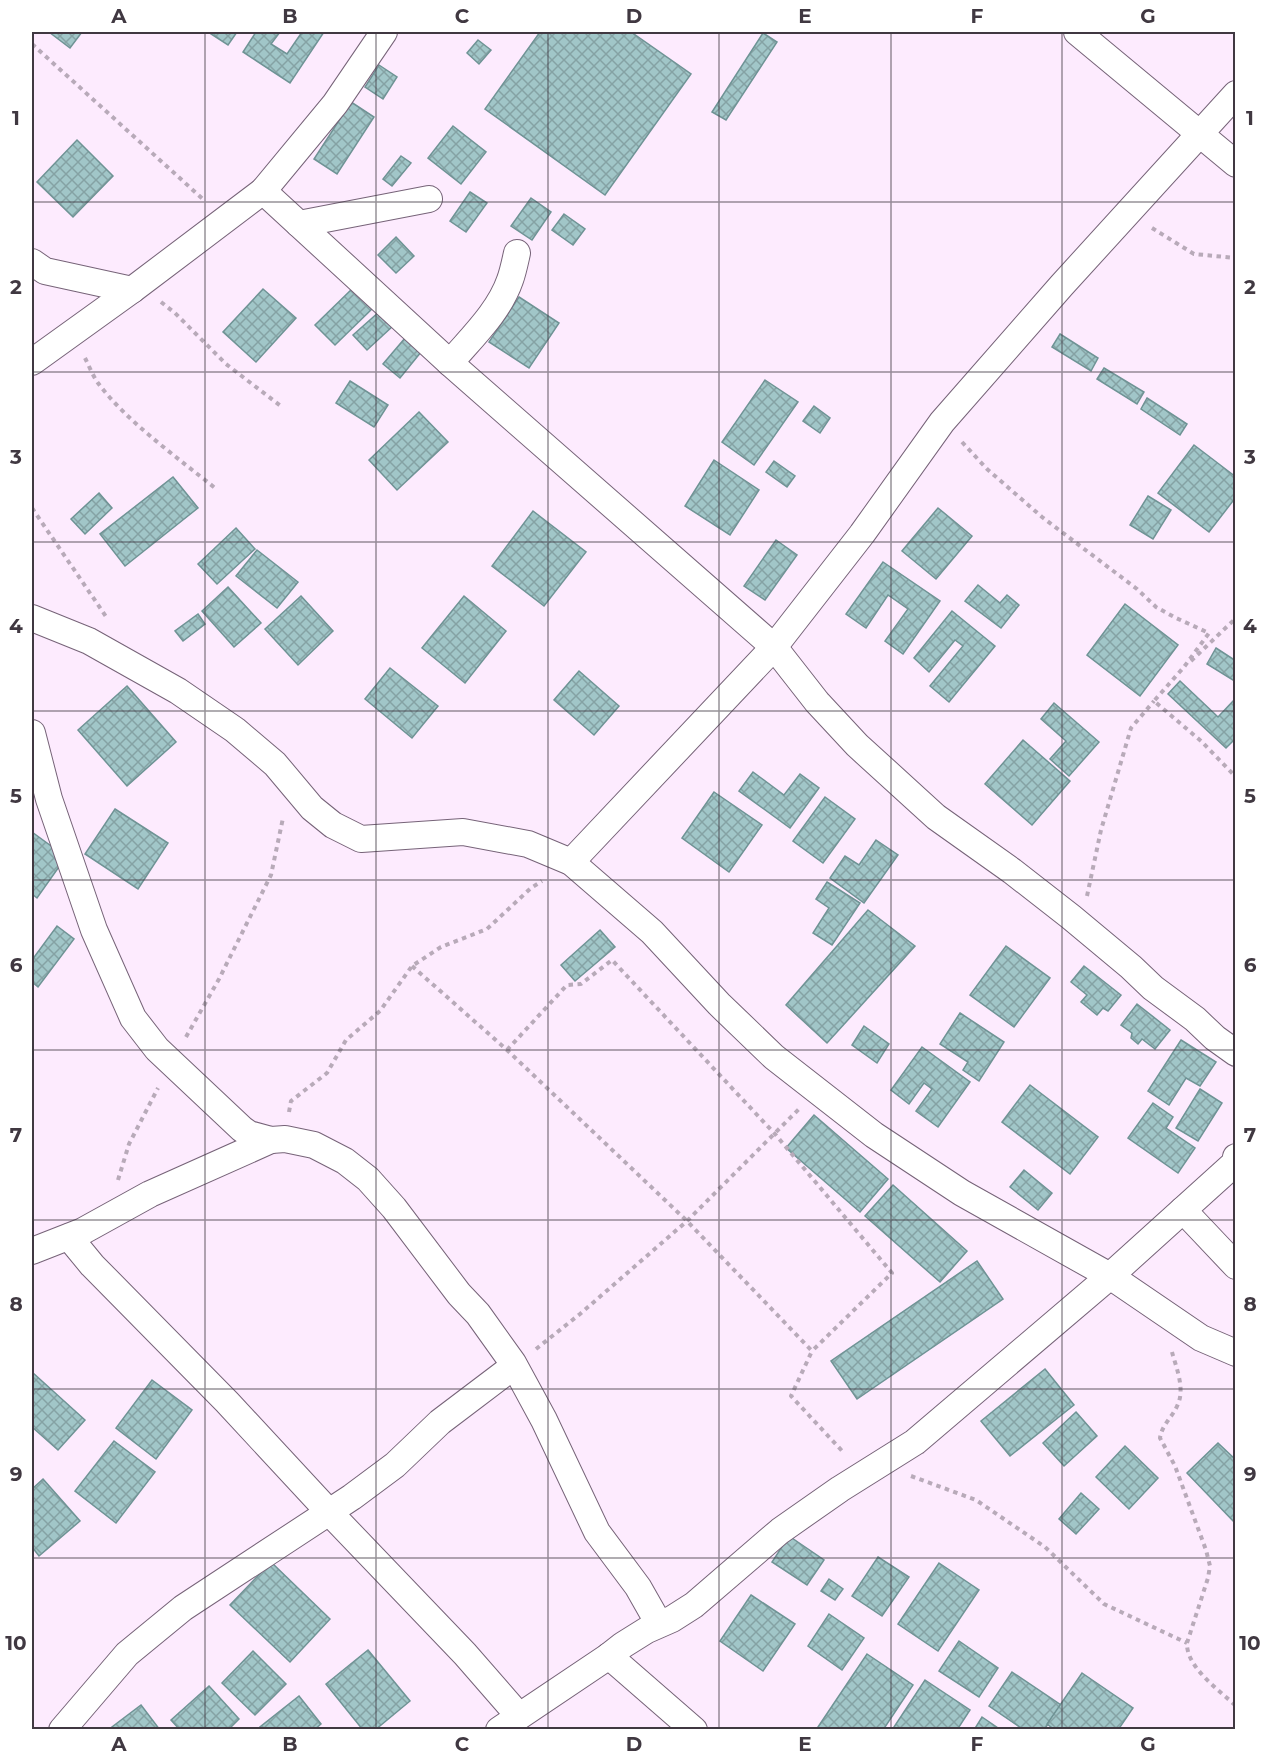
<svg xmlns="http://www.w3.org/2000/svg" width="1267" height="1761" font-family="Montserrat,sans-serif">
<defs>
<pattern id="building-cross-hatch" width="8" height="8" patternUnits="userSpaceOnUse" patternTransform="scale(1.5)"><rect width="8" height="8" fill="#a1c6c8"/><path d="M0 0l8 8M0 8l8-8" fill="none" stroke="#85a2a4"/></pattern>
</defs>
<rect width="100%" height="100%" fill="#fdebfe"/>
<g fill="url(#building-cross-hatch)" stroke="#6f9395" stroke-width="1.5">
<path d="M49 32H82L70 48Z"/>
<path d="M208 32H237L228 45Z"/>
<path d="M256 32H280L271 44 287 54 302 32H324L290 83 243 52Z"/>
<path d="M540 32H631L691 74 605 195 485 109Z"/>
<path d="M763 33 777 42 726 120 712 112Z"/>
<path d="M478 40 491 50 479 64 467 53Z"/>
<path d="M379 65 397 77 383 99 365 87Z"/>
<path d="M351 102 374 117 337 174 314 159Z"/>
<path d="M453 126 486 152 461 184 428 158Z"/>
<path d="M77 140 113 176 73 217 37 182Z"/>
<path d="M401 156 411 163 392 186 383 179Z"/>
<path d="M470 192 487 203 466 232 450 221Z"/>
<path d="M531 198 551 212 532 240 511 226Z"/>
<path d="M564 214 585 229 573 245 552 230Z"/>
<path d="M396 237 414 256 396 273 378 255Z"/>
<path d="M355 286 375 306 335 345 315 325Z"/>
<path d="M263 289 296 318 256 362 223 332Z"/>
<path d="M519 297 559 323 529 368 489 342Z"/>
<path d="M380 311 393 326 367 350 353 335Z"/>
<path d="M1060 334 1098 358 1091 371 1052 347Z"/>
<path d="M405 338 421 352 400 378 383 364Z"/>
<path d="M1104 368 1144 392 1137 404 1097 379Z"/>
<path d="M765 380 798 402 754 465 722 442Z"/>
<path d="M350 381 388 405 374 427 336 403Z"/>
<path d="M1147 398 1187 424 1180 435 1141 409Z"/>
<path d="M814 406 830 418 820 433 803 421Z"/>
<path d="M419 412 448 442 397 490 369 460Z"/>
<path d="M1194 445 1236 477V497L1209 532 1158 493Z"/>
<path d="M714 460 759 490 730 535 685 506Z"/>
<path d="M774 461 795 476 787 487 766 472Z"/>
<path d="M173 477 198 508 125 566 100 534Z"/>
<path d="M99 493 112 508 85 534 71 519Z"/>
<path d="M1148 496 1171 510 1153 539 1130 525Z"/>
<path d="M938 508 972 536 936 579 902 551Z"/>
<path d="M533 511 586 552 544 606 492 566Z"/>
<path d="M236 528 255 549 217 584 198 564Z"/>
<path d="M776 540 797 555 765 600 744 586Z"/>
<path d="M257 550 298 582 277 608 236 576Z"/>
<path d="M883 562 940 601 903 654 885 641 908 609 888 595 866 628 846 614Z"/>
<path d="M978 585 1000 603 1007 595 1019 605 1001 628 965 601Z"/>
<path d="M228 587 261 623 234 647 202 611Z"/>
<path d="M301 596 333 631 298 665 265 629Z"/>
<path d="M464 596 506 631 465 683 422 648Z"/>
<path d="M1125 604 1178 645 1140 696 1087 655Z"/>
<path d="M952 611 995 646 949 702 930 686 963 646 955 640 929 672 914 658Z"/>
<path d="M198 614 205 624 183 641 175 631Z"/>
<path d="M1216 648 1236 661V682L1207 664Z"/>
<path d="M390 668 438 706 412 738 365 699Z"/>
<path d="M579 671 619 706 594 735 554 700Z"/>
<path d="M1180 681 1218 717 1236 698V738L1226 748 1168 694Z"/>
<path d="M127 686 176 742 127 786 78 730Z"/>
<path d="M1054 703 1099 742 1069 776 1050 759 1066 741 1041 719Z"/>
<path d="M1023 740 1070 781 1032 825 985 784Z"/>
<path d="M753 772 784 795 800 774 819 788 790 828 739 791Z"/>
<path d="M714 792 762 825 729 872 682 838Z"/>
<path d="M825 797 855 819 823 863 793 841Z"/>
<path d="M115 809 168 843 138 889 85 854Z"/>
<path d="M32 832 66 857 37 898 32 894Z"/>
<path d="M876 840 898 855 864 903 830 878 845 856 859 865Z"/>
<path d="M827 882 860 903 832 945 813 933 829 908 816 899Z"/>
<path d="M868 910 915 946 827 1043 786 1005Z"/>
<path d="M57 926 74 939 38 987 32 982V960Z"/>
<path d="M600 930 615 947 575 981 561 965Z"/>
<path d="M1006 946 1050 978 1014 1027 970 995Z"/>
<path d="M1084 966 1121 995 1108 1011 1103 1008 1097 1015 1081 1002 1087 995 1071 982Z"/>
<path d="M1137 1004 1170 1030 1155 1049 1142 1039 1138 1044 1131 1038 1132 1033 1121 1025Z"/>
<path d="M960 1013 1004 1042 979 1081 963 1070 968 1062 940 1044Z"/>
<path d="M864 1026 889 1044 877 1063 852 1045Z"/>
<path d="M1181 1040 1216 1062 1200 1086 1186 1078 1169 1105 1148 1091Z"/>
<path d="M922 1047 970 1082 938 1127 916 1111 932 1089 924 1083 909 1104 891 1090Z"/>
<path d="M1030 1085 1098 1137 1070 1174 1002 1122Z"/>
<path d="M1200 1089 1222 1103 1198 1141 1176 1128Z"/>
<path d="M1153 1103 1173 1117 1166 1128 1195 1148 1178 1173 1128 1138Z"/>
<path d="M814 1115 888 1179 860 1212 786 1148Z"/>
<path d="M1024 1170 1052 1193 1038 1210 1010 1187Z"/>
<path d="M893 1185 967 1251 940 1282 865 1216Z"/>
<path d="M977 1261 1003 1299 857 1399 831 1361Z"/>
<path d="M1045 1369 1074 1405 1010 1456 981 1421Z"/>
<path d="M32 1372 85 1420 58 1450 32 1427Z"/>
<path d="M152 1380 192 1410 156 1459 116 1428Z"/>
<path d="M1076 1412 1097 1436 1064 1466 1043 1443Z"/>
<path d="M114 1441 155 1472 116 1523 75 1491Z"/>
<path d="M1218 1443 1236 1460V1520L1234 1522 1187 1473Z"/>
<path d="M1125 1446 1158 1478 1129 1509 1096 1477Z"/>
<path d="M43 1479 80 1521 39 1556 32 1547V1489Z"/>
<path d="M1081 1493 1099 1509 1076 1534 1059 1519Z"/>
<path d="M789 1536 824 1560 807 1585 772 1562Z"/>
<path d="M878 1557 909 1577 882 1616 852 1596Z"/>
<path d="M271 1562 330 1619 290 1662 230 1605Z"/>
<path d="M939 1563 979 1590 938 1651 898 1624Z"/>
<path d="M829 1579 843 1589 835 1600 821 1591Z"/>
<path d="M751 1595 795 1624 763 1671 720 1641Z"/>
<path d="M829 1614 864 1638 842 1670 808 1646Z"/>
<path d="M959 1641 998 1668 979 1697 939 1671Z"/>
<path d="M368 1650 410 1701 375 1730H363L326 1684Z"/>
<path d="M253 1651 286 1684 255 1715 222 1683Z"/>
<path d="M867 1654 913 1685 883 1730H821L818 1727Z"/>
<path d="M1012 1672 1061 1705 1044 1730H1024L989 1706Z"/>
<path d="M1082 1673 1133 1708 1118 1730H1055L1047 1724Z"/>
<path d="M925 1680 970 1710 957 1730H892Z"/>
<path d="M209 1686 239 1719 228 1730H180L171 1720Z"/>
<path d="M299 1696 321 1724 314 1730H262L260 1727Z"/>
<path d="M141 1705 160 1730H108Z"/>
<path d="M982 1717 1001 1730H974Z"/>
</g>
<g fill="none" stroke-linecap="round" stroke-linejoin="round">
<defs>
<g id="minor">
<path d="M1077 32 1236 164"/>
<path d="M263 191 450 363 774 647 817 702 857 745 936 817 1012 871 1071 917 1131 967 1153 988 1195 1019 1215 1038 1236 1053"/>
<path d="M299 224 429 199"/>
<path d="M32 262 45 271 132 290"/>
<path d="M32 362 132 290 263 191 335 104 384 32"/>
<path d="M450 363C471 338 499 312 510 280 513 272 515 262 517 253"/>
<path d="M32 618 89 641 178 691 235 730 275 764 312 808 333 825 361 839 463 832 528 844 571 862 652 932 719 1004 774 1057 874 1135 962 1193 1110 1276 1201 1338 1236 1353"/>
<path d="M32 733 49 799 94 930 133 1018 157 1049 242 1129 249 1134 271 1140 285 1139 314 1145 345 1161 368 1179 394 1208 459 1294 478 1314 513 1363 544 1420 597 1532 638 1587 659 1624"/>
<path d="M571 862 774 647 862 534 942 422 1062 285 1236 94"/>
<path d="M1183 1210 1236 1266"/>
<path d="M69 1237 92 1265 227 1402 329 1512 465 1654 519 1716"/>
<path d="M32 1251 83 1231 150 1194 271 1140"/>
<path d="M609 1656 694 1730"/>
<path d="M62 1730 127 1654 183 1608 352 1497 395 1465 440 1422 514 1366"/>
<path d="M499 1730 609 1656 623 1645 647 1630 672 1619 694 1605 780 1531 840 1489 915 1442 1110 1276 1235 1163 1236 1157"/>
</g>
</defs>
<use href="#minor" stroke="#766378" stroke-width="28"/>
<g stroke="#b8aab9" stroke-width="4" stroke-dasharray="4.5 4.5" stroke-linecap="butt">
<path d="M32 44 205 201"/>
<path d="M1152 228 1194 254 1236 258"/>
<path d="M161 302 175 313 226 364 282 407"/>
<path d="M85 358C89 366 93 376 98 383 126 421 178 458 215 488"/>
<path d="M962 442 987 469 1042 517 1137 589 1156 607 1176 618 1209 633 1184 667 1154 701 1201 741 1236 777"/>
<path d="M32 508 107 618"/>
<path d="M1191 661 1236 618"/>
<path d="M1087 896 1101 830 1131 728 1154 701"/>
<path d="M412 966 507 1050 687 1221 812 1351 791 1396 844 1453"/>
<path d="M186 1037 219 979 271 875 283 818"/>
<path d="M507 1050 567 985 581 984 612 960 775 1134 892 1273 812 1351"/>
<path d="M289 1112 291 1101 327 1073 346 1040 380 1011 412 966 441 947 487 929 531 888 542 881"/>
<path d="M118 1180 129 1144 158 1088"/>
<path d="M536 1349 580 1314 687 1221 799 1109"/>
<path d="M1172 1352C1176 1367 1185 1388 1178 1404 1173 1417 1162 1424 1160 1438L1175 1466 1206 1550 1210 1566 1208 1578 1187 1643C1186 1667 1219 1690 1236 1706"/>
<path d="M911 1476 976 1500 1045 1547 1104 1604 1187 1643"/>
</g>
<use href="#minor" stroke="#fff" stroke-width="26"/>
</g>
<path fill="none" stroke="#403841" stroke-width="1.5" stroke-opacity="0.55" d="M205 32V1730M376 32V1730M548 32V1730M719 32V1730M891 32V1730M1062 32V1730M32 202H1236M32 372H1236M32 542H1236M32 711H1236M32 880H1236M32 1050H1236M32 1220H1236M32 1389H1236M32 1558H1236"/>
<rect width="1267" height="1761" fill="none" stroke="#ffffff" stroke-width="66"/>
<rect x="33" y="33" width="1201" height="1695" fill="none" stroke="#403841" stroke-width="2"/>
<g font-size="20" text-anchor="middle" font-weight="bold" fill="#403841">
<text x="119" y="23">A</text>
<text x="290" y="23">B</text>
<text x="462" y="23">C</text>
<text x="634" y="23">D</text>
<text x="805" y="23">E</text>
<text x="977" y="23">F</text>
<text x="1148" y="23">G</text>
<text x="16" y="125">1</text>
<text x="1250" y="125">1</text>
<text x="16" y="294">2</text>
<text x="1250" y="294">2</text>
<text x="16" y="464">3</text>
<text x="1250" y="464">3</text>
<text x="16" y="633">4</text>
<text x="1250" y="633">4</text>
<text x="16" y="803">5</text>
<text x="1250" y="803">5</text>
<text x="16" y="972">6</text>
<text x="1250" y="972">6</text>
<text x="16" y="1142">7</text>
<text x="1250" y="1142">7</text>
<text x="16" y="1311">8</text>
<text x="1250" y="1311">8</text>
<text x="16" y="1481">9</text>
<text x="1250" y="1481">9</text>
<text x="16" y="1650">10</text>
<text x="1250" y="1650">10</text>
<text x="119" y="1751">A</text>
<text x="290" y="1751">B</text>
<text x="462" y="1751">C</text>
<text x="634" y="1751">D</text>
<text x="805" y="1751">E</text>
<text x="977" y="1751">F</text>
<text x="1148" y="1751">G</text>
</g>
</svg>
